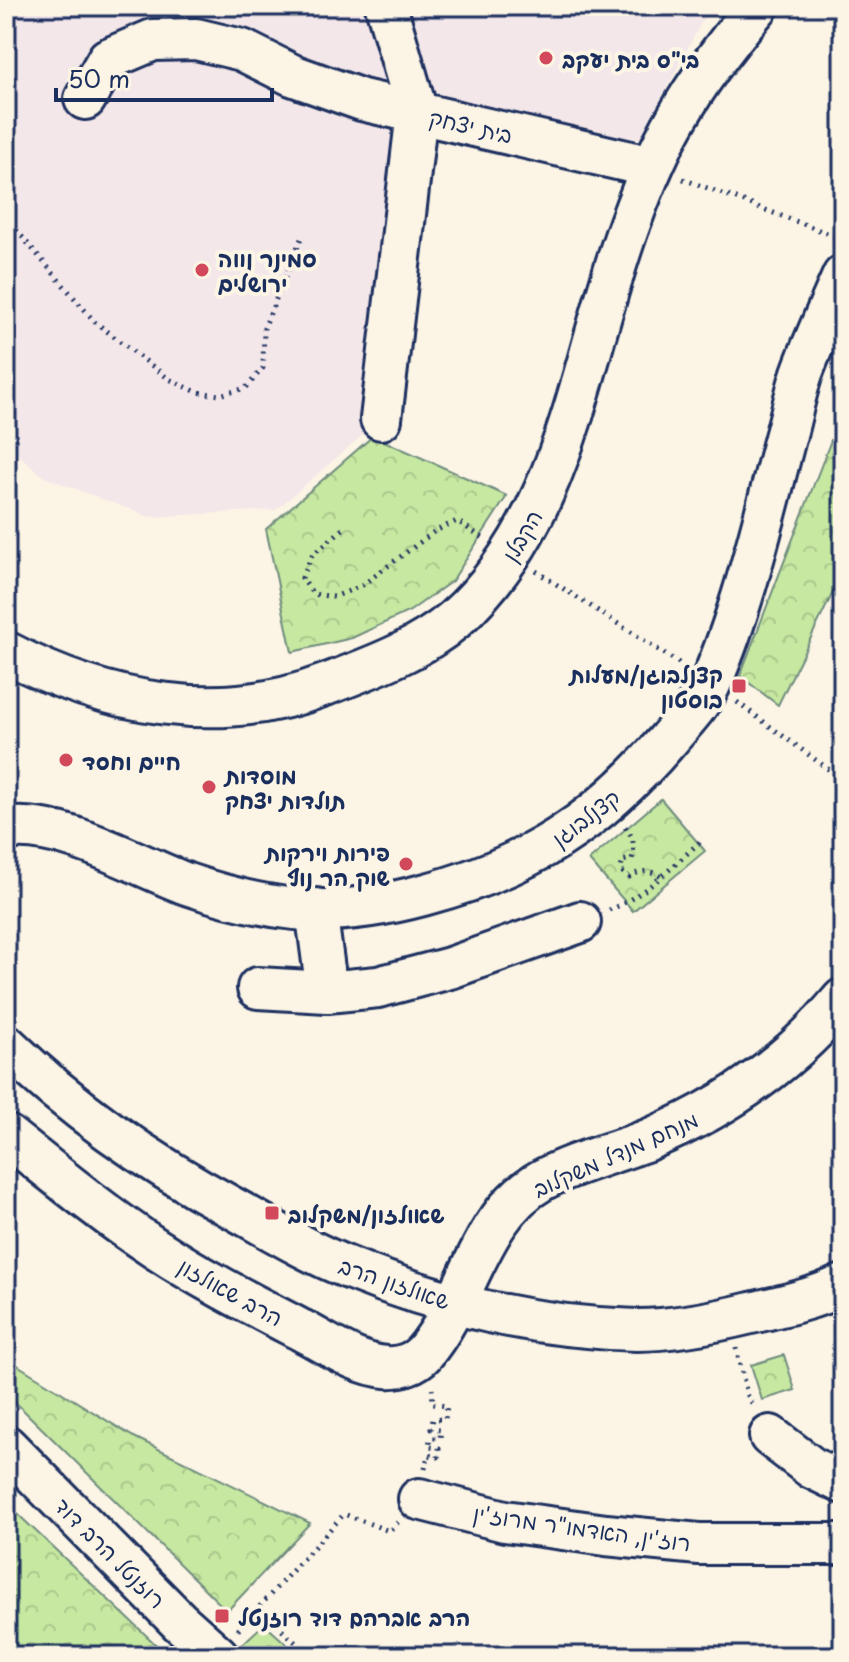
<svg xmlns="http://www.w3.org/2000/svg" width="849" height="1662" font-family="'Playpen Sans','Playpen Sans Hebrew',sans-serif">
<defs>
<pattern id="forest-crowns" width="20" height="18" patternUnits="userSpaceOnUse" patternTransform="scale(2)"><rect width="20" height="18" fill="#c6e8a0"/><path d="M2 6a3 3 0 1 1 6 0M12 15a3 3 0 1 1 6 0" fill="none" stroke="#aac78c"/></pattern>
</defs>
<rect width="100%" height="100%" fill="#fcf5e5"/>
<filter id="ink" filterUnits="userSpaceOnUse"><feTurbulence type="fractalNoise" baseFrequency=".0125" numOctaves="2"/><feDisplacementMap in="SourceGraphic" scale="16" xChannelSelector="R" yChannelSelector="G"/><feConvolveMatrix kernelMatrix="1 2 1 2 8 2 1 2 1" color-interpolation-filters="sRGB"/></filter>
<g filter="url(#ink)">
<g fill="#f4e7e9">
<path d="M6 6H382L414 120 380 420 276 510 150 517 44 477 6 444Z"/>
<path d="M396 6H710L640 139 422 106Z"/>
</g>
<g fill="url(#forest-crowns)" stroke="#708c7f" stroke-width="2">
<path d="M843 409V572L778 705 740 676Z"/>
<path d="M373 436 507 496 452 581 410 611 352 638 292 652 266 529Z"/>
<path d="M661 799 705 851 633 911 589 860Z"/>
<path d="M784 1355 795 1390 762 1400 751 1365Z"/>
<path d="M6 1358 132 1436 310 1523 227 1611 6 1393Z"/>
<path d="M6 1503 168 1656H6Z"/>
<path d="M264 1624 300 1656H246L237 1649Z"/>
</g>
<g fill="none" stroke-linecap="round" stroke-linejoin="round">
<defs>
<g id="minor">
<path d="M85 99 108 59 153 40 196 39 242 50 292 75 362 100 652 167"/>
<path d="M381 419 417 112 386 6"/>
<path d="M6 652C105 704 219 726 325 685 369 668 418 651 454 620 568 519 580 358 630 223 643 187 658 151 677 118 698 81 730 39 758 6"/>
<path d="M6 829C59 820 136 865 187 884 222 896 258 905 295 909 337 913 382 906 423 895 529 867 597 823 668 740 683 722 703 702 712 680 744 606 764 517 785 438 791 417 795 394 802 373 814 340 829 308 843 276"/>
<path d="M316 909 327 992"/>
<path d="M258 988 327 992 378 987 450 968 580 922"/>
<path d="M6 1045C72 1109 150 1163 231 1207 269 1228 308 1252 349 1268 439 1305 539 1328 637 1330 675 1330 714 1322 751 1313 782 1306 814 1299 843 1285"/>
<path d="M6 1135C55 1174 103 1214 155 1248 202 1279 253 1305 303 1331 328 1344 357 1365 386 1367 400 1368 415 1363 424 1353 469 1300 478 1216 542 1180 575 1162 615 1153 650 1139 725 1108 791 1062 843 999"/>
<path d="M770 1436 812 1468 843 1483"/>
<path d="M6 1446 180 1622 218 1656"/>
<path d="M419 1499 505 1521 606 1535 699 1544H843"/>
</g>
</defs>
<use href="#minor" stroke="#1b2f5e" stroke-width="46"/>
<g stroke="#1b2f5e" stroke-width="5" stroke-dasharray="2 6" stroke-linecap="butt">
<path d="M683 179 843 239"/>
<path d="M6 218 95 322 169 379 197 392 219 395 246 388 263 368 264 328 303 234"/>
<path d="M343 529 312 555 302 578 313 594 334 597 361 586 435 531 457 521 483 538"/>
<path d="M536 571 682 665"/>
<path d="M737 702 843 780"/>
<path d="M625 827C634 837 635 846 632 859L622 861 621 871 629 877C642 870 649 869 661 877"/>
<path d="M609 910C646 895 674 865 703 839"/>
<path d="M736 1348 747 1394 754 1407"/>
<path d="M425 1469 428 1455 438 1457 439 1448 429 1447 430 1438H440L441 1430 431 1429 433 1419H445L447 1406 433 1404 432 1389"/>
<path d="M258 1609 311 1656"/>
<path d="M238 1630 344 1514 389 1531 398 1522"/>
</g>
<use href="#minor" stroke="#fcf5e5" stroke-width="40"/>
</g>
</g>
<g fill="#d1495b" stroke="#fcf5e5" stroke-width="3">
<circle cx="546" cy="58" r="8"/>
<circle cx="202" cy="270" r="8"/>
<rect x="731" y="678" width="16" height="16" rx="4"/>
<circle cx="66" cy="760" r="8"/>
<circle cx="209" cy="787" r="8"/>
<circle cx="406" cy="864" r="8"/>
<rect x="264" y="1205" width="16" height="16" rx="4"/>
<rect x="214" y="1608" width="16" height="16" rx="4"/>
</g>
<g text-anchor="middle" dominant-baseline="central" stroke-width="8" stroke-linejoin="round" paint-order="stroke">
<g font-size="22" font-weight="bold" fill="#1b2f5e" stroke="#fcf5e5" text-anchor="start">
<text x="562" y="58">בי"ס בית יעקב</text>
<text x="218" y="257">סמינר נווה<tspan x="218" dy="25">ירושלים</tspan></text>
<text x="723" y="673" text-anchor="end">קצנלבוגן/מעלות<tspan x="723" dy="25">בוסטון</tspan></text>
<text x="82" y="760">חיים וחסד</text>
<text x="225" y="774">מוסדות<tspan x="225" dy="25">תולדות יצחק</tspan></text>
<text x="390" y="851" text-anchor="end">פירות וירקות<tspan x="390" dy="25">שוק הר נוף</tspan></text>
<text x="288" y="1213">שאולזון/משקלוב</text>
<text x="238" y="1616">הרב אברהם דוד רוזנטל</text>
</g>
<g font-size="22" fill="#1b2f5e" stroke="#fcf5e5">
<text transform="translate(471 125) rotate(13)">בית יצחק</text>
<text transform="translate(521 535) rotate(-59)">הקבלן</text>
<text transform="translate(585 817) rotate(-37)">קצנלבוגן</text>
<text transform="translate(615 1153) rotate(-24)">מנחם מנדל משקלוב</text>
<text transform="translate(395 1282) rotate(19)">שאולזון הרב</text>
<text transform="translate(231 1291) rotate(29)">הרב שאולזון</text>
<text transform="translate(582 1527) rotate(8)">רוז'ין, האדמו"ר מרוז'ין</text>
<text transform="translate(111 1552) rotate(45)">רוזנטל הרב דוד</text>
</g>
</g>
<rect width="849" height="1662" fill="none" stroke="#fcf5e5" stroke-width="32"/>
<rect x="16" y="16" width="817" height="1630" fill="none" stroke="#1b2f5e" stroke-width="3" filter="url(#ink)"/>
<path d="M56 88v12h216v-12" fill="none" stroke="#1b2f5e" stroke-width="4"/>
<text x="68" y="88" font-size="24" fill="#1b2f5e" stroke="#fcf5e5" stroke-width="6" paint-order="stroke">50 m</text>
</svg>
